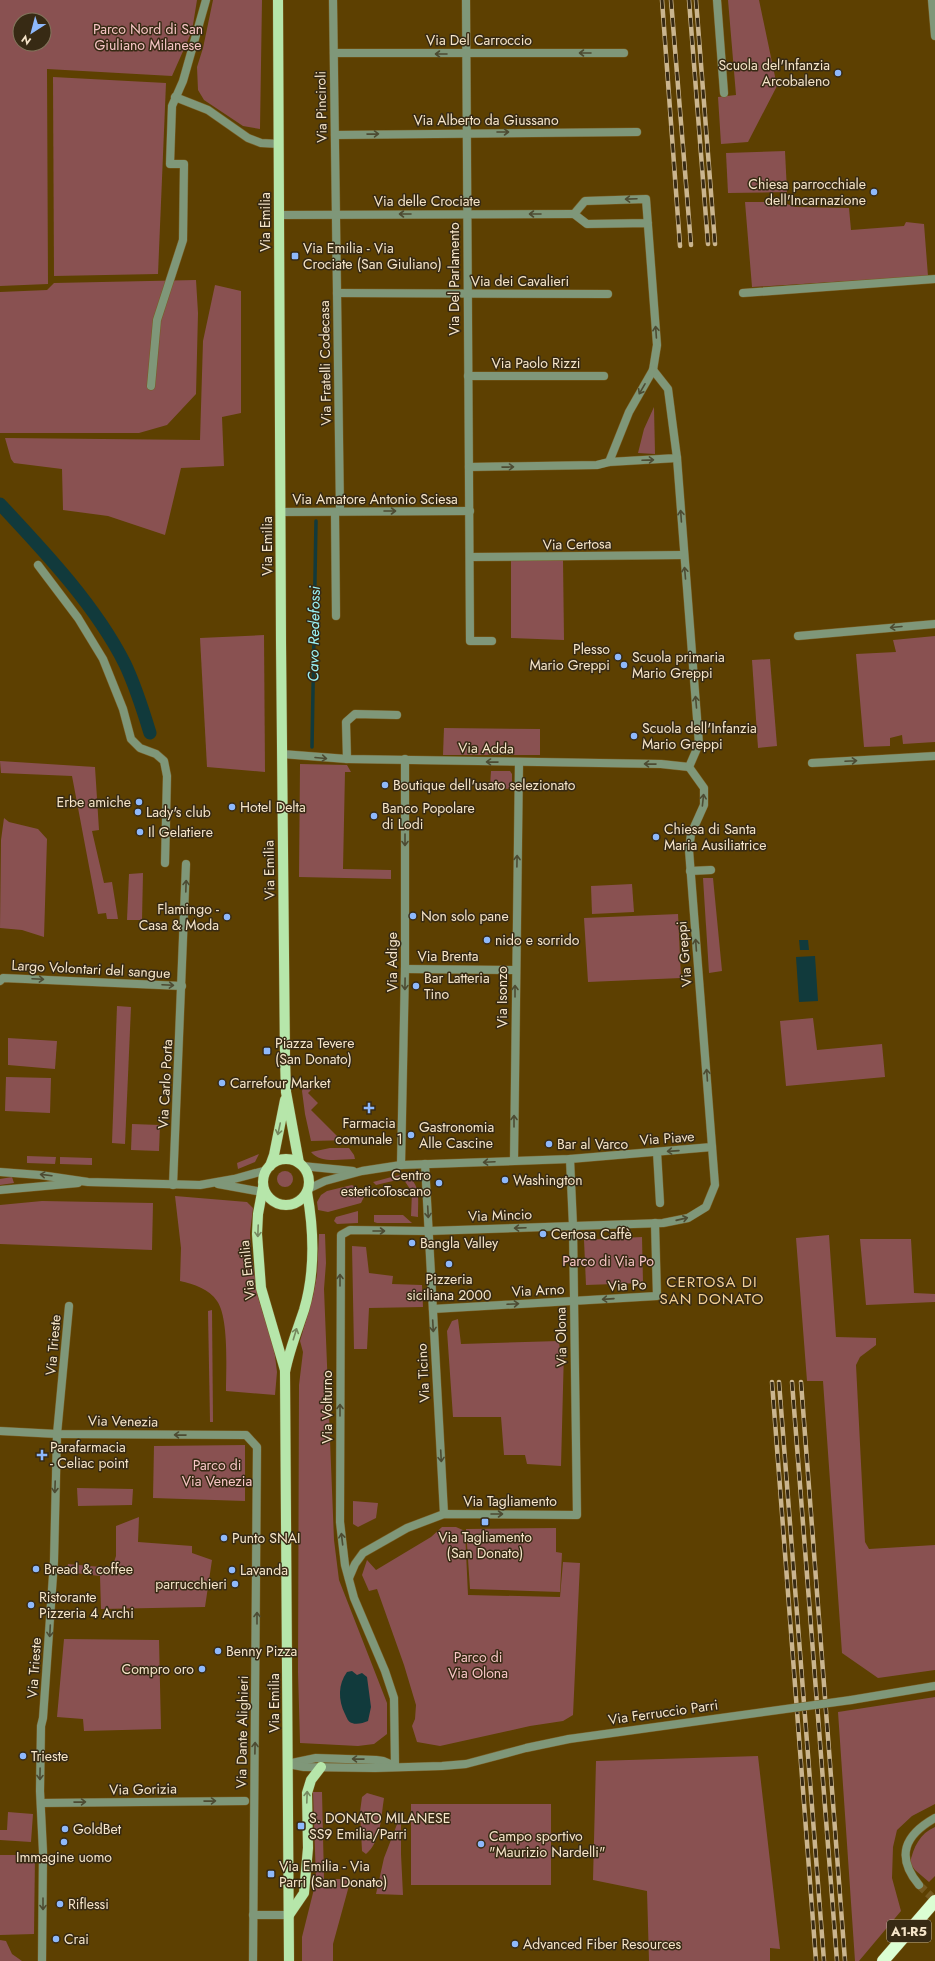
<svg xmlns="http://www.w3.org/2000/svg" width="935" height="1961" font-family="Jost,sans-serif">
<rect width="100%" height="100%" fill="#5d4001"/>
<g fill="#895151" fill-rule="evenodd">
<path d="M0 0H197L192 31 172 76 47 69 48 284 0 286ZM20 20H44V44H20Z"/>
<path d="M213 0H262L260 129 243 126 204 100 198 90 197 67 203 48Z"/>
<path d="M728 0H759L777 86 748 142 721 144 718 97 736 95Z"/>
<path d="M53 77 166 83 158 274 54 276Z"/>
<path d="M785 151 787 192 728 193 726 153Z"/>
<path d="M745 202H782L795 207 849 208 851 230 904 226 906 222 924 224 928 276 752 287Z"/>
<path d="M196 280 198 313 196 394 167 425 139 433H0V292L47 290 54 283Z"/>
<path d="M215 285 241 291V413L222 417 224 466 181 468 165 535 108 516 63 510 62 469 14 463 11 459 5 438 200 440 203 341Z"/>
<path d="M654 407 655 454 638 453 644 429Z"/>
<path d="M511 559 563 560 564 640 511 638Z"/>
<path d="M264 635 265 772 207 767 200 638Z"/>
<path d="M935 636V742L903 744 902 735 890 738V746L864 747 856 654 896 652 893 640Z"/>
<path d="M770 659 777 746 758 748 752 660Z"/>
<path d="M444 728 540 729V755H443Z"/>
<path d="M0 761 95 767 99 830 92 831 104 883 112 882 118 919H107L106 913 98 914 72 776 1 773Z"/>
<path d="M300 764 347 765 351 772H345L343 869 391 870V879L299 877Z"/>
<path d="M491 771H510L512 774V789L490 788Z"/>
<path d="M4 818 9 822 38 829 47 839 44 937 22 930 0 928 1 840Z"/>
<path d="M143 873 142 920H127L129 874Z"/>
<path d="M703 878H713L722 971 709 973Z"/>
<path d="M632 884 634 912 592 914 591 886Z"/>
<path d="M678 914 681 978 588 982 584 918Z"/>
<path d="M117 1006 131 1007 125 1144 112 1143Z"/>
<path d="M813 1018 817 1050 882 1044 885 1077 786 1086 780 1021Z"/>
<path d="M8 1038 57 1041 55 1069 8 1065Z"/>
<path d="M6 1077 51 1078 50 1113 5 1111Z"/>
<path d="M315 1086 308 1093 318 1103 311 1110 340 1139 342 1137 346 1140 350 1136 353 1140 311 1141 305 1114 302 1091 303 1088Z"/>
<path d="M132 1124 160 1125 159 1151 131 1150Z"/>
<path d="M349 1148 354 1155 355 1159C341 1159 321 1164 311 1152L330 1148Z"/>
<path d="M259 1154 255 1162 238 1169 237 1163Z"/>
<path d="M27 1156 56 1157 55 1164 27 1163Z"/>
<path d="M60 1157 92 1158V1165L60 1164Z"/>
<circle cx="285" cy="1179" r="8"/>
<path d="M399 1175C422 1177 418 1199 418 1217L411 1216 412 1192 404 1180H397L376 1185 373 1182Z"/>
<path d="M12 1177 14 1183 0 1185V1179Z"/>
<path d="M352 1185 360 1190 364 1197 361 1203 328 1212 318 1210 317 1202 321 1195 327 1191Z"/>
<path d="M175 1196 247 1202 253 1208 250 1233 251 1252 258 1297 274 1348 277 1372 275 1395 226 1391C226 1369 229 1318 217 1301 209 1289 194 1284 180 1281L181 1248Z"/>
<path d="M42 1201 153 1203 152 1250 0 1244V1205Z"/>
<path d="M358 1211V1223L337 1224 334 1221 336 1217Z"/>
<path d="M374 1215H403L412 1223H377L374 1222Z"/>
<path d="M319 1234H325L326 1263 324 1289 334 1540 339 1580 387 1703V1734L374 1744 358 1746 300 1743 298 1672 299 1385 303 1352 300 1341 313 1296 317 1275Z"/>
<path d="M829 1235 836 1337 876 1338V1345L860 1357 856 1365 865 1542 869 1549 935 1545V1670L878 1678 842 1653 823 1381H807L796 1238Z"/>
<path d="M642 1237 643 1283 586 1285 584 1240Z"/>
<path d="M860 1239H911L914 1293 935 1294V1302L866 1305Z"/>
<path d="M352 1246 366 1247 369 1273 393 1276 392 1284 422 1285 423 1307 369 1308 367 1349H354Z"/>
<path d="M212 1310 213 1422H210L208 1311Z"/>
<path d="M458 1319 461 1344 559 1341 560 1351 564 1350 561 1466 527 1464 525 1455H504L501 1417H453L447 1331 452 1321Z"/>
<path d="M245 1445V1501L153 1498 154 1446Z"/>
<path d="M77 1488 133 1489 132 1505 78 1506Z"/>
<path d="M353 1501 378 1503 376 1518 358 1527 353 1524Z"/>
<path d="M139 1517 138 1542 192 1546V1553L212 1560 205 1607 101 1609 100 1576 67 1572 68 1564 112 1568 116 1556V1526Z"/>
<path d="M442 1527H456L465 1531 468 1595 560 1597 563 1562 580 1563 573 1715 563 1721 530 1726 440 1746 417 1742 412 1726 415 1719 416 1705 404 1665 377 1589 369 1591 362 1575 367 1560 376 1570 431 1537Z"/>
<path d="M556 1528V1552L562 1553 560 1592 470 1589 466 1529Z"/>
<path d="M64 1639 159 1640 161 1729 84 1731 83 1719 57 1717Z"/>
<path d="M935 1697V1804L912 1816 897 1830 893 1847 892 1878 901 1911 859 1961H855L838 1712Z"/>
<path d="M758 1756 780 1949 770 1948V1961H649L647 1891 593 1880 596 1761Z"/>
<path d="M313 1792H322L324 1879H349L350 1882 333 1944V1961H302V1937L316 1881Z"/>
<path d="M367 1793 384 1798C381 1817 381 1842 366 1854L362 1851 360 1812 362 1797Z"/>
<rect x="411" y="1804" width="140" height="81"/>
<path d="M8 1812 33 1814 31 1842 0 1840V1830H7Z"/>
<path d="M401 1814V1854L403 1895 376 1894 384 1858Z"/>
<path d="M935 1827V1876L929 1882 915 1870 910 1863C913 1848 920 1833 935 1827Z"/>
<path d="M0 1855H35L34 1934 0 1935Z"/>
<path d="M0 1940 6 1941 12 1954 22 1961H0Z"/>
</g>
<g fill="#113a3c">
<path d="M799 940H808L809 950H800Z"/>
<path d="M815 956 818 1001 799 1002 796 957Z"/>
<path d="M352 1671 357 1675 362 1673 367 1677 371 1707 368 1721C363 1723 357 1725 352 1723 348 1722 347 1718 345 1714 338 1700 338 1684 347 1672Z"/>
</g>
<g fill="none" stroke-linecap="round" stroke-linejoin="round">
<path stroke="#113a3c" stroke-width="3.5" d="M312 747 316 521"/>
<path stroke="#113a3c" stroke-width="13" d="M0 504C44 551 96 606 125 664 135 685 143 710 150 733"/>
<path stroke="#74591f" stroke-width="8" stroke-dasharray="8 4" stroke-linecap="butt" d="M919 1885 935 1900"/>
<defs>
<g id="minor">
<path d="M333 0 340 511"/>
<path d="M466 0 470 641H492"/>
<path d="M717 0 724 93"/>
<path d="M932 0 935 36"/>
<path d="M334 53H624"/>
<path d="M175 97 208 110 248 138 261 143 279 144"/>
<path d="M335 135 637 132"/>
<path d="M279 215 574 214"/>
<path d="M648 223 587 224 574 214 585 201 646 199 657 345 653 370"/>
<path d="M337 293 608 294"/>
<path d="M743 293 935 279"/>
<path d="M468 376H604"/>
<path d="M151 386 157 320 183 240 184 164H170L172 106 183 81 206 0"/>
<path d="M677 458 699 744 689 767"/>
<path d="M469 467 597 465 609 462 677 458 668 389 653 370 629 412 609 462"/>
<path d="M281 512 470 511"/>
<path d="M335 512 336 616"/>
<path d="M471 557 683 555"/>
<path d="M38 565 78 618 103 659 123 709 131 739 140 748 156 754 164 761 167 776 165 863"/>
<path d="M798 636 935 624"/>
<path d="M282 754 347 759 661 764 689 767"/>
<path d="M347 759 346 722 355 714 397 715"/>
<path d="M812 763 935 756"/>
<path d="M690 871 711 870"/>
<path d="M405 969 515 970"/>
<path d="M0 981 3 978 182 986"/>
<path d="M657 1152 660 1203"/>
<path d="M514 1160 519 762"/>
<path d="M425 1164 444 1514"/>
<path d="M401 1165 405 969V759"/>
<path d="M302 1166 353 1171"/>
<path d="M173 1185 186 864"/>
<path d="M308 1189 325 1181 362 1171 401 1165 570 1159 712 1147"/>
<path d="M433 1309 657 1296 655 1223"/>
<path d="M0 1431 57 1434 246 1435 257 1447 253 1961"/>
<path d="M349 1578 355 1564 363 1553 407 1528 444 1514 577 1515 573 1226 570 1159"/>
<path d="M395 1766 394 1698 385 1671 354 1598 345 1565 340 1522 341 1235 350 1230 428 1231 663 1223 688 1218 706 1207 715 1185 689 850 691 834 704 805V788L689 767"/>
<path d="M41 1803 245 1801"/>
<path d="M253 1915H289"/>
<path d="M42 1961 43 1852 40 1791 41 1726 43 1718 54 1561 57 1434 69 1306"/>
</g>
<g id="tertiary">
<path d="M0 1172 40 1175 88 1182 200 1185 234 1179 267 1170"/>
<path d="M218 1184 257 1191 267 1196"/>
<path d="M0 1190 78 1183"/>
<path d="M851 1700 935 1686"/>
<path d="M292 1763 316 1758 376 1760 383 1761 395 1766"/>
<path d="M288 1764 304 1767 375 1768 442 1766 466 1764 526 1748 569 1739"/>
<path d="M919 1885C895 1856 905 1835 935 1818"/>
</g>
<g id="primary">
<path d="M278 0 281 642 285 1058 286 1092 299 1163"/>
<circle cx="286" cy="1182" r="23"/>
<path d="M270 1166 274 1155 285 1100"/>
<path d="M263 1187 258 1214 257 1234 261 1288 285 1370"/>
<path d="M289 1915 304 1893 308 1848 307 1793 311 1780 321 1767"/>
<path d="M289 1961 285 1372C289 1351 297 1331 304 1310 315 1273 314 1231 307 1192"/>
</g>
<path id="motorway" d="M883 1961 935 1901"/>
</defs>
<use href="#minor" stroke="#795e25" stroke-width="9"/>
<use href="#tertiary" stroke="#795e25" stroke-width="9"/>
<use href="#primary" stroke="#795e25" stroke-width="11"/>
<use href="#motorway" stroke="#795e25" stroke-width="13"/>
<use href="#minor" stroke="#7f9779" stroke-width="8"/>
<use href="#tertiary" stroke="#7f9779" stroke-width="8"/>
<use href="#primary" stroke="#b6e6aa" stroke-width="10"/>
<use href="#motorway" stroke="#dbfed3" stroke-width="12"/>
<defs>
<g id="rail">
<path d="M662 0 680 246"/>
<path d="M671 0 691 245"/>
<path d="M689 0 708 244"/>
<path d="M696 0 715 244"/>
<path d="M772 1382 816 1961"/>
<path d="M779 1382 824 1961"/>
<path d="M792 1382 837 1961"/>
<path d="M801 1382 845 1961"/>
</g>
</defs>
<use href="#rail" stroke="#cab58f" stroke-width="4.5"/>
<use href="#rail" stroke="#372a14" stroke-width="3" stroke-dasharray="9" stroke-linecap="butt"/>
<defs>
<path id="tertiary-bridge" d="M569 1739 851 1700"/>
</defs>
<use href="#tertiary-bridge" stroke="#795e25" stroke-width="9" stroke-linecap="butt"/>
<use href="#tertiary-bridge" stroke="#7f9779" stroke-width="8"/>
</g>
<defs><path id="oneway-shaft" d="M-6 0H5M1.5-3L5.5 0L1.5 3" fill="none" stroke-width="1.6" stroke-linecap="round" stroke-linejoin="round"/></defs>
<g stroke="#4d4b32">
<use href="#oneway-shaft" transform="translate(585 53) rotate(180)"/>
<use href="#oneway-shaft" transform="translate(441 54) rotate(-180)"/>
<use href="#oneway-shaft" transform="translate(503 132)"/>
<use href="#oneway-shaft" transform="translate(373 134) rotate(-1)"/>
<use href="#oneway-shaft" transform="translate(631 199) rotate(178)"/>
<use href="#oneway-shaft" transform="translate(405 214) rotate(180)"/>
<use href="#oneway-shaft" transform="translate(535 214) rotate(-180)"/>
<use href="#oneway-shaft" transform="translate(656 332) rotate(-94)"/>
<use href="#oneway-shaft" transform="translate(642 389) rotate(120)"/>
<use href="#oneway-shaft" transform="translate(648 460) rotate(-2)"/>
<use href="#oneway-shaft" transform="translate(508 467) rotate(-1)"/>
<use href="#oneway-shaft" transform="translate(390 511)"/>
<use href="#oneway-shaft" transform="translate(681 516) rotate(-94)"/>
<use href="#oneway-shaft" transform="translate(685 573) rotate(-95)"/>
<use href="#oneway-shaft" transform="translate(896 627) rotate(175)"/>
<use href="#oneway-shaft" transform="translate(696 702) rotate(-95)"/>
<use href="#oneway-shaft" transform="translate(321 758) rotate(5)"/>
<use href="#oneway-shaft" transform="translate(851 761) rotate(-3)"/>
<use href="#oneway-shaft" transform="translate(492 762) rotate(-179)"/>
<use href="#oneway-shaft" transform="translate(650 764) rotate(-179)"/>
<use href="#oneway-shaft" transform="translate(703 800) rotate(-84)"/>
<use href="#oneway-shaft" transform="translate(405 840) rotate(90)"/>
<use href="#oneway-shaft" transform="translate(517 861) rotate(-89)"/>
<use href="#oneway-shaft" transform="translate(186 886) rotate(-88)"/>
<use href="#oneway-shaft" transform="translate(696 945) rotate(-94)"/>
<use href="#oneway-shaft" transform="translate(38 979) rotate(3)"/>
<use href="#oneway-shaft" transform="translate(405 984) rotate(91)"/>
<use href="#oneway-shaft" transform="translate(168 985) rotate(3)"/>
<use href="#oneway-shaft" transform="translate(515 991) rotate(-90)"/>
<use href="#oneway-shaft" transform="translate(707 1075) rotate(-94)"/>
<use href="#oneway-shaft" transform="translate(514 1121) rotate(-90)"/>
<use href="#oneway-shaft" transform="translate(673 1151) rotate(176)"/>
<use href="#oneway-shaft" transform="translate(489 1162) rotate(177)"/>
<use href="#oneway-shaft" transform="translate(46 1175) rotate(-173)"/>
<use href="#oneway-shaft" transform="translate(428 1212) rotate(87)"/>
<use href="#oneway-shaft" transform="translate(682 1219) rotate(-13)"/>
<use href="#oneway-shaft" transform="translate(520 1228) rotate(178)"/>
<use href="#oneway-shaft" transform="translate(379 1231)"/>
<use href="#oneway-shaft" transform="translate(340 1280) rotate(-90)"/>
<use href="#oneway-shaft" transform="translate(608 1299) rotate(176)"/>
<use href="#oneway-shaft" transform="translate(513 1304) rotate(-3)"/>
<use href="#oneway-shaft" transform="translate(433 1326) rotate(87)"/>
<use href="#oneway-shaft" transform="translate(340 1410) rotate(-90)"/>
<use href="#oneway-shaft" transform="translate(180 1435) rotate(-179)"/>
<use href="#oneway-shaft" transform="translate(441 1456) rotate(87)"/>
<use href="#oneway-shaft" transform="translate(55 1487) rotate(92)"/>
<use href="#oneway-shaft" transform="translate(497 1514)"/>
<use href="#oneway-shaft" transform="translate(342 1539) rotate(-97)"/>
<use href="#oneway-shaft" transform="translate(257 1618) rotate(-90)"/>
<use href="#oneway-shaft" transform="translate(50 1631) rotate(93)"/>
<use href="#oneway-shaft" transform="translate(255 1748) rotate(-89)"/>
<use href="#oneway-shaft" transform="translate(358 1759) rotate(-179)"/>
<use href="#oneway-shaft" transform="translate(40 1774) rotate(91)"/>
<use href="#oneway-shaft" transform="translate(210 1801) rotate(-1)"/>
<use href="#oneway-shaft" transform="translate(80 1802) rotate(-1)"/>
<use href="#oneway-shaft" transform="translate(43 1904) rotate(90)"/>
</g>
<g stroke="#76885f">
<use href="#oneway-shaft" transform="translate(279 1129) rotate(102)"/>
<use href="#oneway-shaft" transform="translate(258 1231) rotate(92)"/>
<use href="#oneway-shaft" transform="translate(295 1334) rotate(-73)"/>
<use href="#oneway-shaft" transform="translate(307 1797) rotate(-88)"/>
</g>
<g fill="#8eb9fc" stroke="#372a14" stroke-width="1.5">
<circle cx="838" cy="73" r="4"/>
<circle cx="874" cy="192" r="4"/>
<rect x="291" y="252" width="8" height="8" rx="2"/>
<circle cx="618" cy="657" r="4"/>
<circle cx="624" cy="665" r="4"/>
<circle cx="634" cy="736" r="4"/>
<circle cx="385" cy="785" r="4"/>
<circle cx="139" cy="802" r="4"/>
<circle cx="232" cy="807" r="4"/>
<circle cx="138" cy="812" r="4"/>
<circle cx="374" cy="816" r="4"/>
<circle cx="140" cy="832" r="4"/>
<circle cx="656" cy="837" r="4"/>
<circle cx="413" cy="916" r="4"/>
<circle cx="227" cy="917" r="4"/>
<circle cx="487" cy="940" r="4"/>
<circle cx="416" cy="986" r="4"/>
<rect x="263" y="1047" width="8" height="8" rx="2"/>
<circle cx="222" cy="1083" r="4"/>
<path d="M367 1102h4v4h4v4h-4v4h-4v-4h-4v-4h4z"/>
<circle cx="411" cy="1135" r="4"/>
<circle cx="549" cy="1144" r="4"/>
<circle cx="505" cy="1180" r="4"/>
<circle cx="439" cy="1183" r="4"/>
<circle cx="543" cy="1234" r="4"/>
<circle cx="412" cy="1243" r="4"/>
<circle cx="449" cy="1264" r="4"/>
<path d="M40 1449h4v4h4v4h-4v4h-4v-4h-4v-4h4z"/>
<rect x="481" y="1518" width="8" height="8" rx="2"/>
<circle cx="224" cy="1538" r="4"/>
<circle cx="36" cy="1569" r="4"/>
<circle cx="232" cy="1570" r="4"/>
<circle cx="235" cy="1584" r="4"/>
<circle cx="31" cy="1605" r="4"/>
<circle cx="218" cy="1651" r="4"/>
<circle cx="202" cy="1669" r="4"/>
<circle cx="23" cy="1756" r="4"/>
<rect x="297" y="1822" width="8" height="8" rx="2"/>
<circle cx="65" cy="1829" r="4"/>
<circle cx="64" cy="1842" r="4"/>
<circle cx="481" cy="1844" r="4"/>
<rect x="267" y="1870" width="8" height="8" rx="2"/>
<circle cx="60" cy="1904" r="4"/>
<circle cx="56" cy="1939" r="4"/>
<circle cx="515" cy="1944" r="4"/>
</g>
<g text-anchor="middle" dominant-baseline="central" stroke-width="3" stroke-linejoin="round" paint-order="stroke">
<rect fill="#372a14" stroke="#bdad93" stroke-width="1" x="887" y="1920" width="44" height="22" rx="3"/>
<g font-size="13" font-weight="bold" fill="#f6e5c9">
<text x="909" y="1931">A1-R5</text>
</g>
<g font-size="14" fill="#f8c6c6" stroke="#372a14">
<text x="148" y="29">Parco Nord di San<tspan x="148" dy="16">Giuliano Milanese</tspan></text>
<text x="608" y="1261">Parco di Via Po</text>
<text x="217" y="1465">Parco di<tspan x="217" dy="16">Via Venezia</tspan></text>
<text x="478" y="1657">Parco di<tspan x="478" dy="16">Via Olona</tspan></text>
</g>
<g font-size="14" fill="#f6e5c9" stroke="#372a14">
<text x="479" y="40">Via Del Carroccio</text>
<text transform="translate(321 107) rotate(-91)">Via Pinciroli</text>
<text x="486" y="120">Via Alberto da Giussano</text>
<text x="427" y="201">Via delle Crociate</text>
<text transform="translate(265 222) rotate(-90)">Via Emilia</text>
<text transform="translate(454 279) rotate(-90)">Via Del Parlamento</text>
<text x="520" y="281">Via dei Cavalieri</text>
<text transform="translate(325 363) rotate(-91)">Via Fratelli Codecasa</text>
<text x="536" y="363">Via Paolo Rizzi</text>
<text x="375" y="499">Via Amatore Antonio Sciesa</text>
<text transform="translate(577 544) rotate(-1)">Via Certosa</text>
<text transform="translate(267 546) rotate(-90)">Via Emilia</text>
<text transform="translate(486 748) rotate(1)">Via Adda</text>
<text transform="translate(269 870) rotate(-91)">Via Emilia</text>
<text transform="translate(684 954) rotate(-95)">Via Greppi</text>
<text x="448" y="956">Via Brenta</text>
<text transform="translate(392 962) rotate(-90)">Via Adige</text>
<text transform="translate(91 969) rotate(3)">Largo Volontari del sangue</text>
<text transform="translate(502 997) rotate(-90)">Via Isonzo</text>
<text transform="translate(165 1084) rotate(-87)">Via Carlo Porta</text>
<text transform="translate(667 1138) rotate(-4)">Via Piave</text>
<text transform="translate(500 1215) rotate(-2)">Via Mincio</text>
<text transform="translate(247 1270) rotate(-96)">Via Emilia</text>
<text transform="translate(627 1285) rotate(-3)">Via Po</text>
<text transform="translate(538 1290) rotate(-3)">Via Arno</text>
<text transform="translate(561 1337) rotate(-91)">Via Olona</text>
<text transform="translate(53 1345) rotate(-85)">Via Trieste</text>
<text transform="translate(423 1373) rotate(-93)">Via Ticino</text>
<text transform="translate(327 1407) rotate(-90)">Via Volturno</text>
<text transform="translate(123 1421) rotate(1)">Via Venezia</text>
<text x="510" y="1501">Via Tagliamento</text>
<text transform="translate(34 1668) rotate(-86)">Via Trieste</text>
<text transform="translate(274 1703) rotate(-90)">Via Emilia</text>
<text transform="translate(663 1712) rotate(-8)">Via Ferruccio Parri</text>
<text transform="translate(242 1732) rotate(-89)">Via Dante Alighieri</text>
<text transform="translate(143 1789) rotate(-1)">Via Gorizia</text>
</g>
<g font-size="14" fill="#f6e5c9" stroke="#372a14" text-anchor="start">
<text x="830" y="65" text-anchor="end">Scuola del'Infanzia<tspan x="830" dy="16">Arcobaleno</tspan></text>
<text x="866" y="184" text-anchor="end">Chiesa parrocchiale<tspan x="866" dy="16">dell'Incarnazione</tspan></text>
<text x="303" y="248">Via Emilia - Via<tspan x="303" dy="16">Crociate (San Giuliano)</tspan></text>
<text x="610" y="649" text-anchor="end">Plesso<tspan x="610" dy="16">Mario Greppi</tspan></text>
<text x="632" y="657">Scuola primaria<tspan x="632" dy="16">Mario Greppi</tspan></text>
<text x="642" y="728">Scuola dell'Infanzia<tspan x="642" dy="16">Mario Greppi</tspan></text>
<text x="393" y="785">Boutique dell'usato selezionato</text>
<text x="131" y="802" text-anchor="end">Erbe amiche</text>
<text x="240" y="807">Hotel Delta</text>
<text x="382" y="808">Banco Popolare<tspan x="382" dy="16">di Lodi</tspan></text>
<text x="146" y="812">Lady's club</text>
<text x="664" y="829">Chiesa di Santa<tspan x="664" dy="16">Maria Ausiliatrice</tspan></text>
<text x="148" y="832">Il Gelatiere</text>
<text x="219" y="909" text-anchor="end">Flamingo -<tspan x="219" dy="16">Casa &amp; Moda</tspan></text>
<text x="421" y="916">Non solo pane</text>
<text x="495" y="940">nido e sorrido</text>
<text x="424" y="978">Bar Latteria<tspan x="424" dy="16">Tino</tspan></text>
<text x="275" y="1043">Piazza Tevere<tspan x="275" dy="16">(San Donato)</tspan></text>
<text x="230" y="1083">Carrefour Market</text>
<text x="369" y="1123" text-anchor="middle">Farmacia<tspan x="369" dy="16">comunale 1</tspan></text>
<text x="419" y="1127">Gastronomia<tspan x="419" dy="16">Alle Cascine</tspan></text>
<text x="557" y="1144">Bar al Varco</text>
<text x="431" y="1175" text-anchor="end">Centro<tspan x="431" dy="16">esteticoToscano</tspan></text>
<text x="513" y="1180">Washington</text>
<text x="551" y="1234">Certosa Caffè</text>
<text x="420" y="1243">Bangla Valley</text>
<text x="449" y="1279" text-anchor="middle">Pizzeria<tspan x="449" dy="16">siciliana 2000</tspan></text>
<text x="50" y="1447">Parafarmacia<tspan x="50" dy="16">- Celiac point</tspan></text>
<text x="485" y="1537" text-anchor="middle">Via Tagliamento<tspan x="485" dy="16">(San Donato)</tspan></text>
<text x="232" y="1538">Punto SNAI</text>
<text x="44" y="1569">Bread &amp; coffee</text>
<text x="240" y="1570">Lavanda</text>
<text x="227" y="1584" text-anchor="end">parrucchieri</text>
<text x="39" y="1597">Ristorante<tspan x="39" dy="16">Pizzeria 4 Archi</tspan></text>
<text x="226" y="1651">Benny Pizza</text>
<text x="194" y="1669" text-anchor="end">Compro oro</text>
<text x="31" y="1756">Trieste</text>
<text x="309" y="1818">S. DONATO MILANESE<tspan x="309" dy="16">SS9 Emilia/Parri</tspan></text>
<text x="73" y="1829">GoldBet</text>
<text x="489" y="1836">Campo sportivo<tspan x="489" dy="16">"Maurizio Nardelli"</tspan></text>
<text x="64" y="1857" text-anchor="middle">Immagine uomo</text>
<text x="279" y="1866">Via Emilia - Via<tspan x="279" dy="16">Parri (San Donato)</tspan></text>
<text x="68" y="1904">Riflessi</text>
<text x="64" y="1939">Crai</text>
<text x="523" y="1944">Advanced Fiber Resources</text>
</g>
<g font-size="15" font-style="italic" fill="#9bf4f8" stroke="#372a14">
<text transform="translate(314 634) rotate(-89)">Cavo Redefossi</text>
</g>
<g font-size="15" letter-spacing="1" fill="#f3d099" stroke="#372a14">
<text x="712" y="1282">CERTOSA DI<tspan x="712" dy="17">SAN DONATO</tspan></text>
</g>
</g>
<g transform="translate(32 32) rotate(216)"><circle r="19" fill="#372a14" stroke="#83755c"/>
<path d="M0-3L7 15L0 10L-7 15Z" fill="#8eb9fc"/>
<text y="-6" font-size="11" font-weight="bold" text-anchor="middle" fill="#f6e5c9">N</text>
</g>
</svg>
